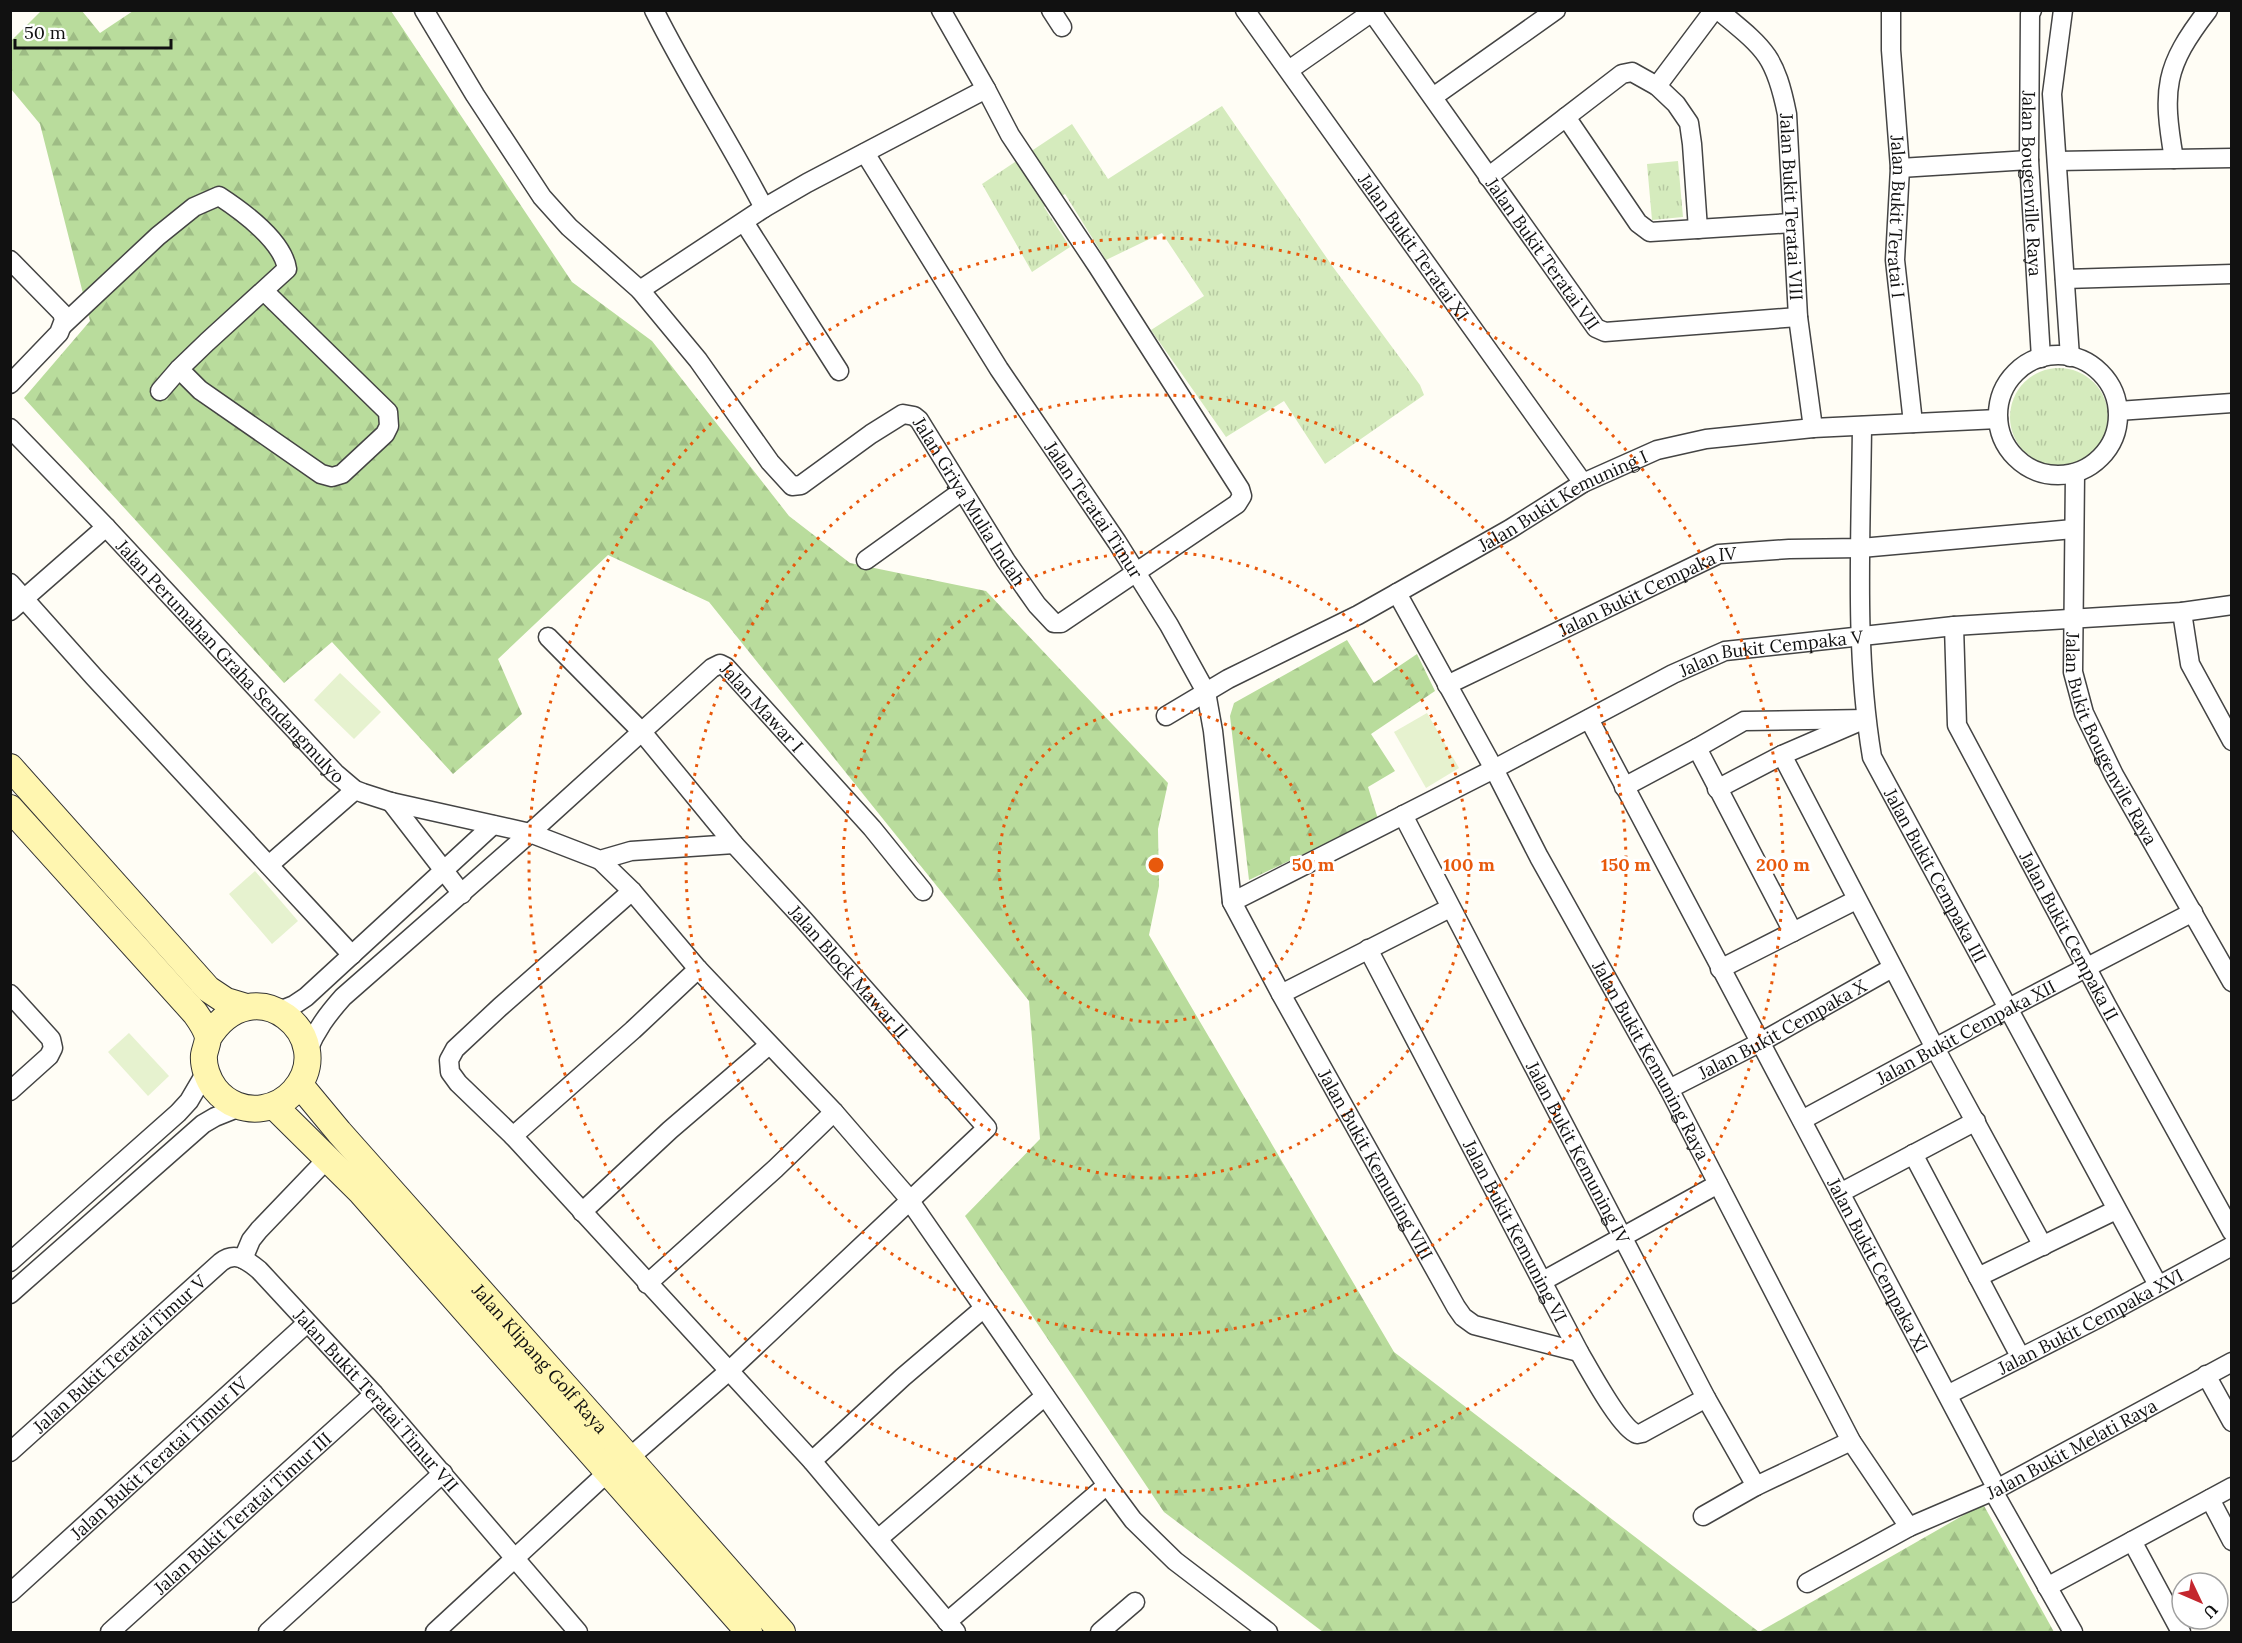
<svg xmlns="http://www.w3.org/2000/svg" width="2242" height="1643" font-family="Lora,serif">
<defs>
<pattern id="grass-tufts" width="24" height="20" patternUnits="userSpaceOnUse" patternTransform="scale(1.5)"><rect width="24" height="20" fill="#d5ebbd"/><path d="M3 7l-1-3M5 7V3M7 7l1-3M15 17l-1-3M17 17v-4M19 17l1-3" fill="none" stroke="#b6c8a1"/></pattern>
<pattern id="forest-firs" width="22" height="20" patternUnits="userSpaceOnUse" patternTransform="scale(1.5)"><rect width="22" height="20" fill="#b9dc9c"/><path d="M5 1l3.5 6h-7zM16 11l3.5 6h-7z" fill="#9ebc85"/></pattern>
</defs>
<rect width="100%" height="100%" fill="#fffdf5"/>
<g fill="url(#grass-tufts)">
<path d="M1222 106 1333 267 1420 385 1424 395 1325 464 1284 401 1226 437 1151 330 1204 296 1162 233 1106 260 1065 194 1044 207 1070 247 1032 272 982 184 1072 124 1108 179Z"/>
<path d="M1678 161 1683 217 1652 220 1647 164Z"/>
<circle cx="2059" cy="417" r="49"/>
</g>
<g fill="url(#forest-firs)">
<path d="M41 11H82L100 33 133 11H391L572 282 652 341 789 516 850 563 986 591 1168 783 1158 829 1159 886 1149 935 1394 1352 1759 1632 1983 1504 2054 1632H1323L1164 1512 965 1216 1040 1139 1029 1001 709 602 608 555 498 659 522 714 453 774 332 642 284 683 24 398 90 321 40 124 11 89 10 42Z"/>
<path d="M1347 640 1374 683 1417 654 1435 691 1371 734 1395 771 1368 787 1378 819 1249 880 1230 716 1234 703Z"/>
</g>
<g fill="#e6f2cf">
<path d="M340 673 381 712 354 739 314 700Z"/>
<path d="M1427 713 1459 768 1426 788 1394 732Z"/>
<path d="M255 871 298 921 272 944 229 894Z"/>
<path d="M129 1033 169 1076 148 1096 108 1052Z"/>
</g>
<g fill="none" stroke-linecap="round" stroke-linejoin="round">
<defs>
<g id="minor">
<path d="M424 10 475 95 542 197 569 227 640 290 764 208"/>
<path d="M941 10 986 89"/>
<path d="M1051 10 1062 27"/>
<path id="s1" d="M1245 10 1583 483"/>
<path id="s2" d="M1718 10C1764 48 1775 54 1787 114L1798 317 1813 428"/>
<path id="s3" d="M1891 10V50L1900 168 1895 260 1913 423"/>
<path id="s4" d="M2032 10 2030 14 2029 160 2041 358"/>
<path d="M2063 10 2052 94 2070 357"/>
<path id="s5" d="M1372 12 1596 328 1605 332 1798 317"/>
<path d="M1289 70 1375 10"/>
<path d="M1657 86 1714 10"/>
<path d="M1433 97 1556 10"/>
<path d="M1566 117 1638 223 1650 232 1792 223"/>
<path id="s6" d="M865 153 999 369 1117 542 1169 625 1206 692 1213 731 1232 902 1281 994 1456 1307 1463 1317 1474 1325 1579 1352"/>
<path d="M2174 159C2162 89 2164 67 2208 10"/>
<path d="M2057 161 2232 158"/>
<path d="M1900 168 2029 160"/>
<path d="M1488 177 1622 74 1632 72 1657 86 1676 104 1689 123 1692 144 1698 229"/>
<path d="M744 222 839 371"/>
<path d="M10 260 62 313 64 320 59 333 10 384"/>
<path d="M2065 279 2232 274"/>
<path id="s7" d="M640 290 698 360 770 462 792 486 801 485 871 434 903 414 914 416 919 420 1006 561 1037 605 1054 623H1061L1237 504 1242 496 1240 489 1098 267 1010 135 986 89 807 183 764 208C729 141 688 78 654 10"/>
<path d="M63 325 158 236 194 207 219 196C242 211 283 241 287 269L207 342 179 369 200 390 321 474 332 477 342 474 385 434 389 426 388 412 264 291"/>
<circle cx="2058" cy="415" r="60"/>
<path d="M160 391 179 369"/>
<path d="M2118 411 2232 403"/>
<path id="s8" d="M1862 426C1861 536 1854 649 1872 757L2158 1285"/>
<path id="s9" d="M10 428 106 527 335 773 355 790 363 793 391 802 530 833 600 860 631 851 734 844"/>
<path id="s10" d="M2075 473 2073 672 2084 713 2114 775 2232 982"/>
<path d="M866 560 962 491"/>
<path d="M10 583 94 677 352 955"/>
<path id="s11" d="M1397 593 1494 769 1539 857 1669 1089 1851 1441 1909 1527"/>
<path d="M10 611 106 527"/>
<path d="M2182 612 2190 664 2232 741"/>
<path id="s12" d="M1954 626 1957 725 2107 1006 2232 1232"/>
<path id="s13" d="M548 637 642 732 734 844 803 919 987 1128 730 1370 629 1458"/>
<path id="s14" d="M1447 685 1719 554 1789 549 1861 548 2073 529"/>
<path id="s15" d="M1166 716 1228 679 1358 615 1397 593 1510 529 1583 483 1657 450 1706 439 1813 428 1998 419"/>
<path id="s16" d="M1589 719 1997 1489"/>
<path d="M1782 755 1935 1048 2043 1246"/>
<path d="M1624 787 1697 748"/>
<path d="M1717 789 1782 755 1856 723"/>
<path d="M391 802 462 894"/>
<path id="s17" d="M1403 815 1706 1398 1756 1486"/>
<path d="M600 860 632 891 698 969 834 1112 905 1194 1107 1485 1133 1520 1175 1561 1268 1632"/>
<path d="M269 865 355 790"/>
<path d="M632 891 500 1007 455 1049 449 1060 450 1072 458 1083 513 1136 812 1461 956 1632"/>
<path id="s18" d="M1232 902 1494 769 1673 674 1725 651 1954 626 2182 612 2232 605"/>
<path d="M1793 932 1697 748 1744 721 1866 719"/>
<path id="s19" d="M1368 949 1579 1352C1589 1369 1621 1429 1637 1434L1642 1433 1706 1398"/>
<path d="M1720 969 1856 900"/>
<path d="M10 994 51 1039 53 1048 49 1056 10 1091"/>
<path d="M1281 994 1450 908"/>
<path d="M279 1011 294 1005 306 997 493 825"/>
<path id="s20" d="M307 1052C316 1030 327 1015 343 997L530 833 712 668 720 664 726 667 872 828 923 891"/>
<path id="s21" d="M1669 1089 1761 1042 1892 968"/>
<path id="s22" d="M1802 1120 2007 1009 2193 912"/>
<path d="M513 1136 633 1030 698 969"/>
<path d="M1913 1154 2021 1358"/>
<path d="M1840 1193 1976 1121"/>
<path d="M582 1212 670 1130 769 1045"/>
<path d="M243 1259 251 1240 259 1230 328 1158"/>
<path d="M10 1262 178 1113 189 1101 206 1072"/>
<path d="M1978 1277 2116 1210"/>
<path d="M1543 1281 1718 1184"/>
<path d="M647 1284 775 1169 834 1112"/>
<path d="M10 1294 203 1124 215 1117 240 1107"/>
<path d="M2206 1375 2232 1422"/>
<path id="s23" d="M1949 1394 2097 1319 2232 1246"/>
<path id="s24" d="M10 1452 221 1262C235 1251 247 1260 259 1270L374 1394 578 1632"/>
<path d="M812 1461 903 1377 984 1308"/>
<path d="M1993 1491 2073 1632"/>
<path d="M2210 1499 2232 1541"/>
<path d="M1703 1516 1756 1486 1851 1441"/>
<path d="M878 1539 1045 1396"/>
<path d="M2132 1541 2181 1632"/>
<path id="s25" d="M1807 1583 1909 1527 1993 1491 2232 1362"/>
<path d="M2047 1587 2232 1487"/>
<path id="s26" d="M10 1593 307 1323"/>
<path d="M947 1622 1107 1485"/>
<path id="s27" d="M110 1632 374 1394"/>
<path d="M268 1632 443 1473"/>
<path d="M435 1632 608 1472"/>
<path d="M1100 1632 1135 1602"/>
</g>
<g id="secondary">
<path d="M10 767 208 989 226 1001 246 1007"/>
<path d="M10 808 195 1013C200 1020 206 1028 208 1037 208 1043 205 1049 204 1055 203 1066 208 1080 215 1089 227 1104 245 1111 263 1108 276 1106 286 1100 294 1091 341 1038 254 963 208 1038"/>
<path id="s28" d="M300 1085 339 1132 629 1458 782 1632"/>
<path d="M274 1106 360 1191 749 1632"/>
</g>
</defs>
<use href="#minor" stroke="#444" stroke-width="21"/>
<use href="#secondary" stroke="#333" stroke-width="28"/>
<use href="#minor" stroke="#fff" stroke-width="18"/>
<use href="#secondary" stroke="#fff6b0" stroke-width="26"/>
</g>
<g fill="none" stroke="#e8590c" stroke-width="3" stroke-dasharray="3 6">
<circle cx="1156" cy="865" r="157"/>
<circle cx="1156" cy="865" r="313"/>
<circle cx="1156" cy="865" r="470"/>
<circle cx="1156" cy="865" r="627"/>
</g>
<g text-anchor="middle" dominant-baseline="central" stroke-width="6" stroke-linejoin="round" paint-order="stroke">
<g font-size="18" fill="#111" stroke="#fff">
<text stroke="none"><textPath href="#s4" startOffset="174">Jalan Bougenville Raya</textPath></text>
<text stroke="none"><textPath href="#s2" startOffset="222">Jalan Bukit Teratai VIII</textPath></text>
<text stroke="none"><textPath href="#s3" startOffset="207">Jalan Bukit Teratai I</textPath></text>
<text stroke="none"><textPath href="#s1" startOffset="291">Jalan Bukit Teratai XI</textPath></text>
<text stroke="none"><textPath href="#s5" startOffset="296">Jalan Bukit Teratai VII</textPath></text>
<text stroke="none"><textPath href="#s15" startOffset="452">Jalan Bukit Kemuning I</textPath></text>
<text stroke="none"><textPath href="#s7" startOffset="495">Jalan Griya Mulia Indah</textPath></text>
<text stroke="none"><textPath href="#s6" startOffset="424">Jalan Teratai Timur</textPath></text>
<text stroke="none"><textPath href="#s14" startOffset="222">Jalan Bukit Cempaka IV</textPath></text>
<text stroke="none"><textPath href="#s18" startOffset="598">Jalan Bukit Cempaka V</textPath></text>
<text stroke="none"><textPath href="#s9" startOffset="321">Jalan Perumahan Graha Sendangmulyo</textPath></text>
<text stroke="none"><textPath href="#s20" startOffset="630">Jalan Mawar I</textPath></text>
<text stroke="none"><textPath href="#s10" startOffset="274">Jalan Bukit Bougenvile Raya</textPath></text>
<text stroke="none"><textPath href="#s8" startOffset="466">Jalan Bukit Cempaka III</textPath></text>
<text stroke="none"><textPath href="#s12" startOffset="338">Jalan Bukit Cempaka II</textPath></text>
<text stroke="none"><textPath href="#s13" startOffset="450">Jalan Block Mawar II</textPath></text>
<text stroke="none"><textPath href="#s21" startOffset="128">Jalan Bukit Cempaka X</textPath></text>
<text stroke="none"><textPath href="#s22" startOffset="186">Jalan Bukit Cempaka XII</textPath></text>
<text stroke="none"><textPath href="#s11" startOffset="532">Jalan Bukit Kemuning Raya</textPath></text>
<text stroke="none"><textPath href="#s17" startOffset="380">Jalan Bukit Kemuning IV</textPath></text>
<text stroke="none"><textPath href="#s6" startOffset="1149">Jalan Bukit Kemuning VIII</textPath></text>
<text stroke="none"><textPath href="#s19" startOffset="318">Jalan Bukit Kemuning VI</textPath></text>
<text stroke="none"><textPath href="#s16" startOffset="618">Jalan Bukit Cempaka XI</textPath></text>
<text stroke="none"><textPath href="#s23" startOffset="159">Jalan Bukit Cempaka XVI</textPath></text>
<text stroke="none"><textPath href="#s24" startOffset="147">Jalan Bukit Teratai Timur V</textPath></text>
<text stroke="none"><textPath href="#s28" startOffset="364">Jalan Klipang Golf Raya</textPath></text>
<text stroke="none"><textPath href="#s24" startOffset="502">Jalan Bukit Teratai Timur VII</textPath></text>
<text stroke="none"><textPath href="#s25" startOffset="297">Jalan Bukit Melati Raya</textPath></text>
<text stroke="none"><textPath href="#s26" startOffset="201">Jalan Bukit Teratai Timur IV</textPath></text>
<text stroke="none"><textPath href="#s27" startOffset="178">Jalan Bukit Teratai Timur III</textPath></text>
</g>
</g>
<circle cx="1156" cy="865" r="9" fill="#e8590c" stroke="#fff" stroke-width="3"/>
<g font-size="18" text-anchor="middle" font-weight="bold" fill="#e8590c" stroke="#fff" stroke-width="6" stroke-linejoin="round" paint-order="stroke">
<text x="1313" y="871">50 m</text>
<text x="1469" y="871">100 m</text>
<text x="1626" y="871">150 m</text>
<text x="1783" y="871">200 m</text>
</g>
<rect width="2242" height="1643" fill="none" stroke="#111111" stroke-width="24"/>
<g transform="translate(2200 1601) rotate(134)"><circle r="28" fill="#ffffff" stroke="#a0a0a0" stroke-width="1.5"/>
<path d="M0-4.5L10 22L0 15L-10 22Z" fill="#c4262e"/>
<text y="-9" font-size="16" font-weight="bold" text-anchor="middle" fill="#111111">U</text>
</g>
<path d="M15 39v9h156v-9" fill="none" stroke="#111111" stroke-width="3"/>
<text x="24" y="39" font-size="18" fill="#111111" stroke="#ffffff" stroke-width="4.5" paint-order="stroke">50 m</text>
</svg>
